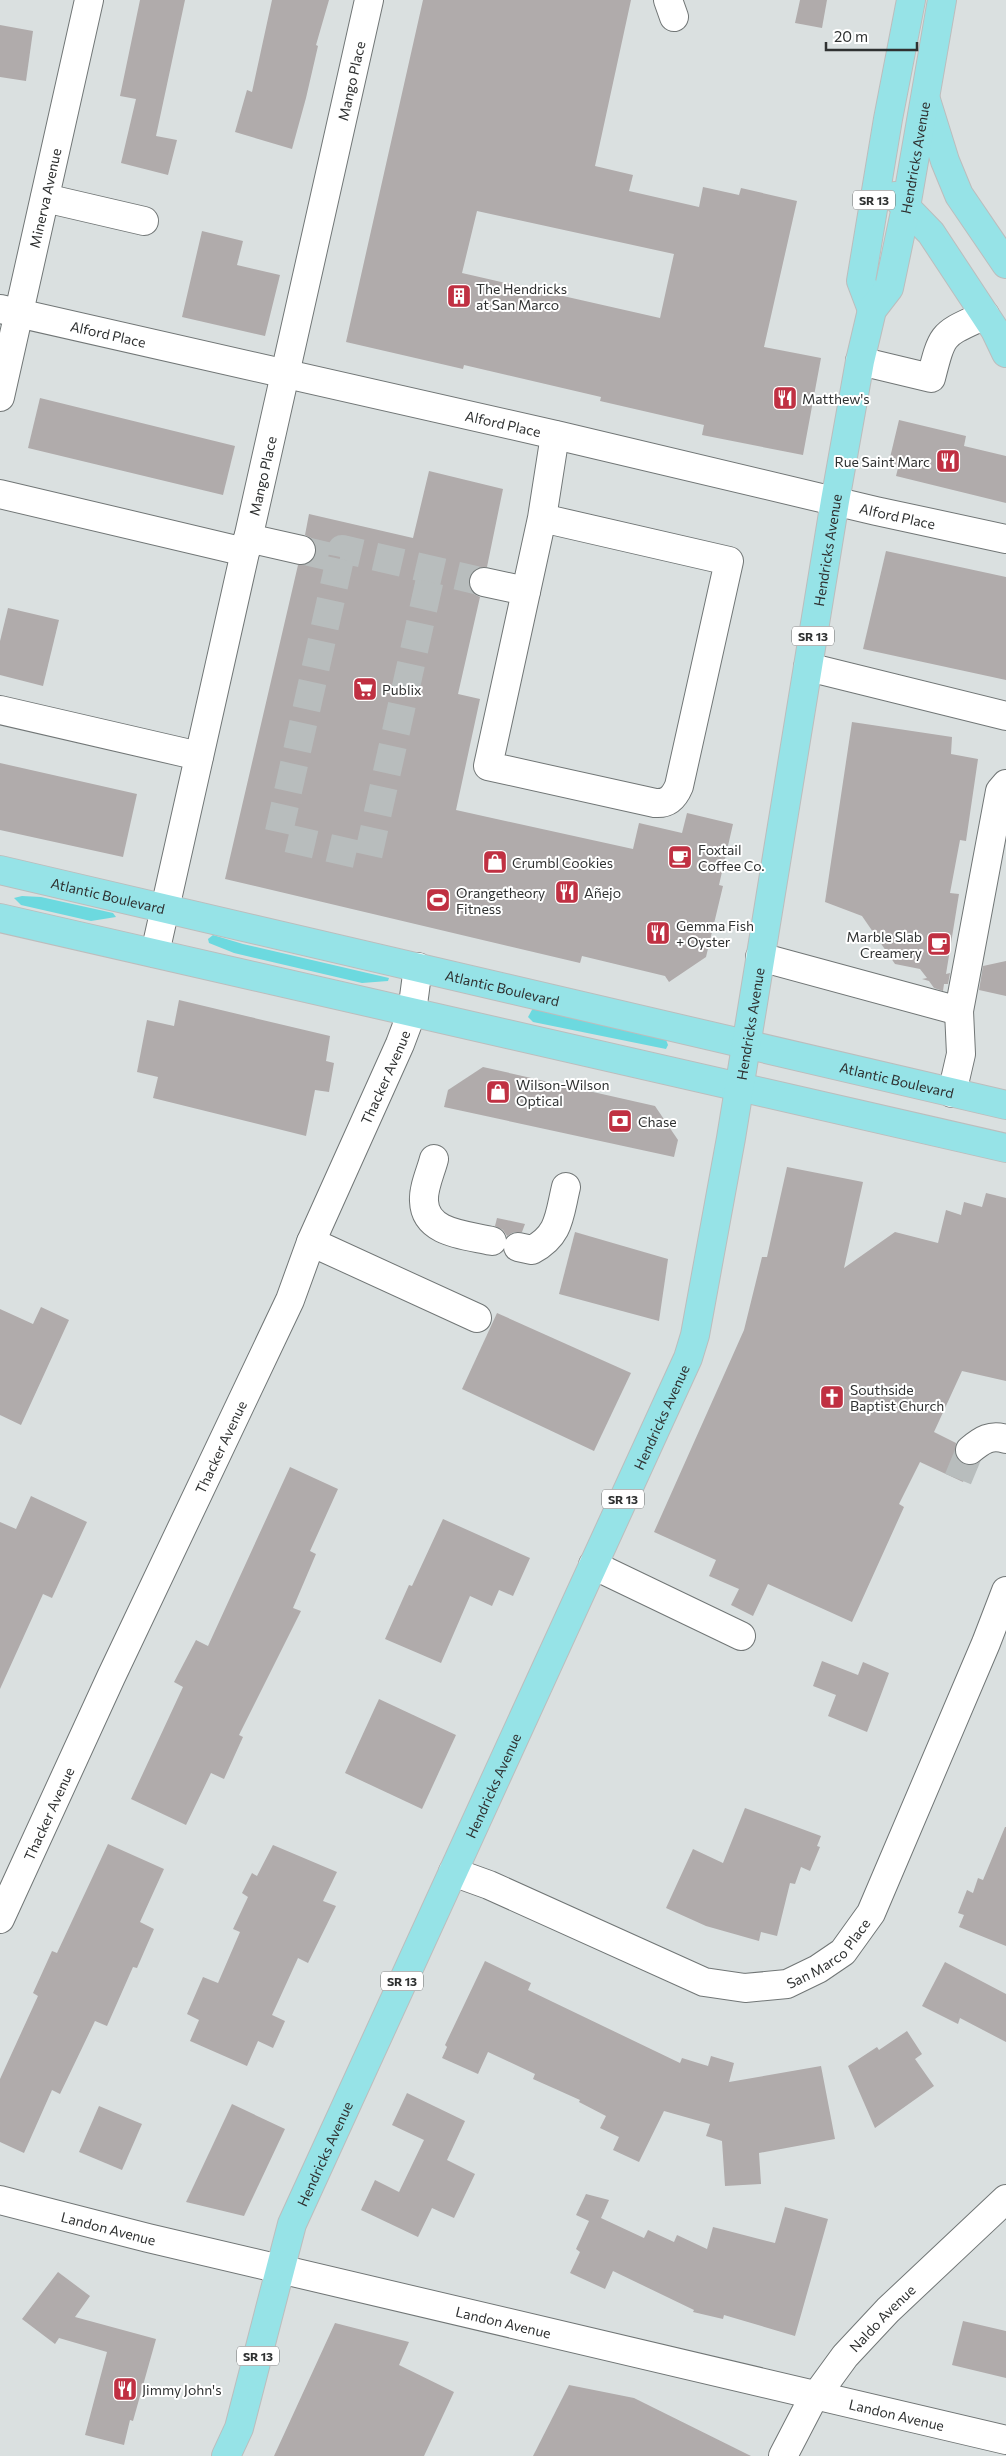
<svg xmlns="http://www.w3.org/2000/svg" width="1006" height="2456" font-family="Commissioner,sans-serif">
<rect width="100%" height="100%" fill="#dae0e0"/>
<g fill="#6cd9df">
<path d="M22 896 41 897 113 913 116 917 91 921 21 905 14 898Z"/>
<path d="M213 935 243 944 389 978 388 981 362 983 234 953 209 943 208 939Z"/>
<path d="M533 1008 665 1037 668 1045 666 1049 661 1048 533 1022 528 1017Z"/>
</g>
<g fill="#b0abab" fill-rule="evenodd">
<path d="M140 0H185L156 136 177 140 168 175 121 163 136 99 120 96Z"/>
<path d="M272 0H329L316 45 318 46 306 98 292 149 235 132 247 90 252 92Z"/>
<path d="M423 0H631L595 166 633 175 629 191 699 207 703 187 739 195 741 188 797 201 764 347 821 358 803 455 702 435 704 425 600 401 601 397 464 365 463 369 346 342ZM477 211 674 254 660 318 462 273Z"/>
<path d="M800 0H827L822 28 795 23Z"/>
<path d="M0 25 33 31 26 81 0 77Z"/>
<path d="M202 231 243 241 237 265 280 275 265 336 182 317Z"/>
<path d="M40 398 235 446 223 495 28 448Z"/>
<path d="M899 420 966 436 964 446 1006 456V503L896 476 898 468 888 466Z"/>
<path d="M429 471 503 489 487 567H480L473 571 469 579V587L474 594 480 597 458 694 480 699 456 810 633 849 639 823 682 833 687 813 733 824 719 885 723 886 706 957 669 982 665 976 582 956 580 963 225 879 298 565H306L312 561 316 554V545L311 538 305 535 309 514 413 538Z"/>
<path d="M886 551 1006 577V680L863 649Z"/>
<path d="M8 608 59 620 43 686 0 675V641Z"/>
<path d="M852 722 952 737 951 754 978 759 966 841 960 840 950 893 959 894 946 974 950 973 948 984H944L943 991 934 988 929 981 922 979 927 978 920 969 895 964 862 916 825 902Z"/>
<path d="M0 763 137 794 123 857 0 830Z"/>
<path d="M1006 961V996L979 990 983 966Z"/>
<path d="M179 1000 330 1036 326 1061 334 1063 329 1092 315 1090 306 1136 153 1098 158 1077 137 1072 147 1020 174 1026Z"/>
<path d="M483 1067 655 1106 678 1140 674 1157 444 1107 448 1090Z"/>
<path d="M787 1167 863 1182 844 1268 895 1232 938 1243 946 1210 961 1215 964 1202 982 1207 986 1193 1006 1198V1381L962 1371 934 1432 956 1443 955 1452 958 1459 964 1464 970 1465 963 1482 920 1462 899 1504 904 1507 852 1622 768 1584 753 1616 731 1605 739 1589 709 1576 716 1560 654 1532 744 1330 762 1257H767Z"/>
<path d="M497 1218 525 1224 522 1232H514L507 1236 503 1230 495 1226Z"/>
<path d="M575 1232 668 1259 659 1321 559 1294Z"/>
<path d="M41 1307 69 1320 21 1425 0 1415V1309L33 1324Z"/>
<path d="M497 1313 631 1373 594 1451 462 1389Z"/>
<path d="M290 1467 338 1489 310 1551 316 1554 293 1608 301 1611 239 1735 243 1737 224 1779 211 1773 186 1825 131 1799 183 1687 174 1682 196 1640 208 1646Z"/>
<path d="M31 1496 87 1522 52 1598 43 1594 0 1689V1522L16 1529Z"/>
<path d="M443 1519 530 1558 513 1596 499 1590 492 1606 470 1596 441 1663 385 1639 409 1585 412 1586Z"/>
<path d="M822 1661 858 1675 863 1662 889 1673 867 1732 828 1716 836 1695 813 1686Z"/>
<path d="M379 1699 456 1735 422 1809 345 1773Z"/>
<path d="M745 1808 821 1836 817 1846 820 1847 810 1871 801 1867 795 1884 790 1883 777 1936 761 1932 759 1941 706 1926 666 1908 693 1849 723 1863Z"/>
<path d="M1005 1827H1006V1946L959 1927 964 1915 958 1913 967 1890 973 1893 978 1878 983 1880Z"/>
<path d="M108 1844 164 1869 140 1922 154 1929 137 1968 133 1967 107 2026 95 2021 60 2094 52 2090 24 2153 0 2142V2079L38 1996 33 1993 52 1951 57 1953Z"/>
<path d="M273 1845 337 1872 323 1901 336 1906 308 1963 298 1958 272 2015 285 2021 273 2048 258 2041 247 2066 190 2041 199 2020 187 2014 203 1977 218 1983 240 1932 233 1929 248 1897 242 1893 252 1873 257 1876Z"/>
<path d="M485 1961 531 1983 528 1990 680 2063 682 2058 708 2066 711 2056 734 2063 729 2082 821 2066 835 2139 759 2153 761 2184 725 2186 722 2141 706 2136 710 2124 664 2111 639 2162 613 2150 619 2137 600 2128 606 2116 579 2102 580 2100 533 2079 535 2074 488 2052 478 2074 442 2058 447 2047 445 2045Z"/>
<path d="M945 1962 1006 1994V2042L960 2018 958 2024 922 2006Z"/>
<path d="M907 2031 922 2054 915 2059 934 2086 875 2128 848 2066 877 2047 879 2050Z"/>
<path d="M407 2093 465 2121 447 2160 475 2174 454 2218 432 2208 418 2237 361 2210 375 2180 399 2192 424 2140 392 2125Z"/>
<path d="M232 2104 285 2129 244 2216 186 2202Z"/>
<path d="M99 2106 142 2124 122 2170 79 2152Z"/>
<path d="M586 2194 609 2200 601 2218 644 2238 648 2230 674 2242 677 2235 707 2249 713 2227 775 2243 785 2207 828 2219 795 2336 724 2315 723 2319 693 2312 694 2310 613 2271 605 2289 570 2273 580 2252 576 2249 589 2221 576 2215Z"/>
<path d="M58 2272 90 2296 75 2317 156 2339 133 2421 130 2420 124 2445 85 2435 107 2352 59 2338 55 2344 22 2319Z"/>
<path d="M963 2321 1006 2331V2378L952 2365Z"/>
<path d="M335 2323 409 2342 399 2365 454 2392 424 2456H274Z"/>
<path d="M569 2385 634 2398 751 2456H533Z"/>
</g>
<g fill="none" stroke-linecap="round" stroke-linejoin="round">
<g stroke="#b8bdbd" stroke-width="28" stroke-dasharray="28 14" stroke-linecap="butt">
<path d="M301 550 340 559 342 549 484 582"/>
<path d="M340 559 278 836 368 857 432 570"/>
<path d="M958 1479 970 1450"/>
</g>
<defs>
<g id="minor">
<path d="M668 0 674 17"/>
<path d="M45 198 144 221"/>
<path id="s1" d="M0 309 560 436 876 511 1006 539"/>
<path d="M860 361 931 378C943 331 942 335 985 315"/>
<path id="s2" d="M0 397 89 0"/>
<path d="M0 494 245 552"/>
<path d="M542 518 729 561 679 786C674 798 667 804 655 803L488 766 542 518 555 435"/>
<path d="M248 538 301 550"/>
<path d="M484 582 526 591"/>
<path d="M808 667 1006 716"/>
<path d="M0 710 199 756"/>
<path id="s3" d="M155 953 369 0"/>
<path d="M760 957 959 1011"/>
<path d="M952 1093 961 1054 959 1011 1000 791 1006 784"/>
<path d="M434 1159C431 1171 423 1188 424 1201 425 1234 467 1235 492 1241"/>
<path d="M311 1242 477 1318"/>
<path d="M518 1247 532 1250C560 1235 559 1216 566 1187"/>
<path d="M970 1450C982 1440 991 1434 1006 1439"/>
<path d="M593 1565 741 1636"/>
<path id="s4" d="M453 1872 489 1885 704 1982 745 1988 787 1984 818 1969 843 1952 871 1913 986 1643 1006 1591"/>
<path id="s5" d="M0 1919 111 1677 290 1300 311 1242 400 1044 412 1012 418 967"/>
<path id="s6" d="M0 2200 148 2238 1006 2440"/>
<path id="s7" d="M783 2456 810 2404 845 2356 888 2310 1006 2199"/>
</g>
<g id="major">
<path d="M926 100 945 161 959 195 1006 264"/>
<path d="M895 196 931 233 995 330 1006 353"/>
<path d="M872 310 861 281 888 119 911 0"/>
<path id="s8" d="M0 870 1006 1105"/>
<path d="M0 918 1006 1148"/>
<path id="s9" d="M226 2456 239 2428 292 2224 688 1358 695 1335 731 1138 835 501 860 361 872 310 889 288 906 207 942 0"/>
</g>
</defs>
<use href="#minor" stroke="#717676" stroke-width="30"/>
<use href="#major" stroke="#bcbdbd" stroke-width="30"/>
<use href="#minor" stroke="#fff" stroke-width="28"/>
<use href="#major" stroke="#96e3e7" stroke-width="28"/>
</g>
<defs>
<symbol id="building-square" viewBox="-11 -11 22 22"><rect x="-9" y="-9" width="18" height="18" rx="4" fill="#c03042" stroke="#fff"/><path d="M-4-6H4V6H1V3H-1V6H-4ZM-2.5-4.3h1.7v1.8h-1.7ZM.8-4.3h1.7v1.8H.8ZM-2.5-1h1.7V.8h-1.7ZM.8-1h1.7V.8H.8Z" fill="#fff"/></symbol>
<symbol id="restaurant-square" viewBox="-11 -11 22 22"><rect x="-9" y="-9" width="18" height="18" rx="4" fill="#c03042" stroke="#fff"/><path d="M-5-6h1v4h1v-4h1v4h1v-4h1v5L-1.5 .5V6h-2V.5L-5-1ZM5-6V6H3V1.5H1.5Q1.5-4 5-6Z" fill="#fff"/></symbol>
<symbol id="supermarket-square" viewBox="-11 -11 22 22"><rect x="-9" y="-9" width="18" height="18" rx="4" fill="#c03042" stroke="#fff"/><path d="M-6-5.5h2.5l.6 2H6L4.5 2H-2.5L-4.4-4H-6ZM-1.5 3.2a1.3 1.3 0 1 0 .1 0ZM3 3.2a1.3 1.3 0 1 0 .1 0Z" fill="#fff"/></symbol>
<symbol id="cafe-square" viewBox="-11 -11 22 22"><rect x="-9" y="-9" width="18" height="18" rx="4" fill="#c03042" stroke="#fff"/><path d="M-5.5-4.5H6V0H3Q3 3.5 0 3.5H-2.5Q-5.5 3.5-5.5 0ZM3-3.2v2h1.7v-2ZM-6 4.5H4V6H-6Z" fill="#fff"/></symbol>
<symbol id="shop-square" viewBox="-11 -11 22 22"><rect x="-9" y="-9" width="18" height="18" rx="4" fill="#c03042" stroke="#fff"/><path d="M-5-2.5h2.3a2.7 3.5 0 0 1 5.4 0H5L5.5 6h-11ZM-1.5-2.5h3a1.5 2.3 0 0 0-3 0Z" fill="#fff"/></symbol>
<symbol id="stadium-square" viewBox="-11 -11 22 22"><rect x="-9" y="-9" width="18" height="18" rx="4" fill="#c03042" stroke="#fff"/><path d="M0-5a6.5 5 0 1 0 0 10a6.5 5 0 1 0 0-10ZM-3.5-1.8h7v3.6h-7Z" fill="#fff"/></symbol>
<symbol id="bank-square" viewBox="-11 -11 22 22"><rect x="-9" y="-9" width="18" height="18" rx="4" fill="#c03042" stroke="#fff"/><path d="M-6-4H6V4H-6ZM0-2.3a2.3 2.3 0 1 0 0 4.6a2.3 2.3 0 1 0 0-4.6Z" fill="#fff"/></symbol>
<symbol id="church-square" viewBox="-11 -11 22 22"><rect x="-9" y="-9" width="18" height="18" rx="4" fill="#c03042" stroke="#fff"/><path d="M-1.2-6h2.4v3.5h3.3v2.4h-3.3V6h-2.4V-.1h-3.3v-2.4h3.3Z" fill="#fff"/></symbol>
</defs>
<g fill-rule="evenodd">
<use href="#building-square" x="445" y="282" width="28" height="28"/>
<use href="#restaurant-square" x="771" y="384" width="28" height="28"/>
<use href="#restaurant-square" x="934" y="447" width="28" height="28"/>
<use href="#supermarket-square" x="351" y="675" width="28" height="28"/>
<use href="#cafe-square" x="666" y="843" width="28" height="28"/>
<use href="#shop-square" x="481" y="848" width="28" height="28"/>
<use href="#restaurant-square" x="553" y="878" width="28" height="28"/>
<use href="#stadium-square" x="424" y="886" width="28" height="28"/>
<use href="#restaurant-square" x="644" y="919" width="28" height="28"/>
<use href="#cafe-square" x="925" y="930" width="28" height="28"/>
<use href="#shop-square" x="484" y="1078" width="28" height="28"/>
<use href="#bank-square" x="606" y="1107" width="28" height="28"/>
<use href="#church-square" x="818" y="1383" width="28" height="28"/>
<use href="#restaurant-square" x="111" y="2375" width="28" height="28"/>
</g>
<g text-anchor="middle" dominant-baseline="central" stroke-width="4" stroke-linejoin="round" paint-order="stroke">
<g fill="#fff" stroke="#6d6f6f" stroke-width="1">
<rect x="853" y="190.5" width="42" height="19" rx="4"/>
<rect x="792" y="626.5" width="42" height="19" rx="4"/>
<rect x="602" y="1489.5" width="42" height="19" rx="4"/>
<rect x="381" y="1971.5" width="42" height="19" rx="4"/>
<rect x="237" y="2346.5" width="42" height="19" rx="4"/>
</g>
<g font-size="12" font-weight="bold" fill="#2f3131">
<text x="874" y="200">SR 13</text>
<text x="813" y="636">SR 13</text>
<text x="623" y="1499">SR 13</text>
<text x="402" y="1981">SR 13</text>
<text x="258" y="2356">SR 13</text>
</g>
<g font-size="14" fill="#2f3131" stroke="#fff">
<text stroke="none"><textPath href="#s3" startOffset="894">Mango Place</textPath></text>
<text stroke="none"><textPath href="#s9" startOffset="2419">Hendricks Avenue</textPath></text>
<text stroke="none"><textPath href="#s2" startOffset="204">Minerva Avenue</textPath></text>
<text stroke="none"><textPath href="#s1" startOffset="111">Alford Place</textPath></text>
<text stroke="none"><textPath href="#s1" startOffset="516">Alford Place</textPath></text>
<text stroke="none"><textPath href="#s3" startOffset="489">Mango Place</textPath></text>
<text stroke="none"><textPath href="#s1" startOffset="921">Alford Place</textPath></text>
<text stroke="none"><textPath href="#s9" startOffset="2014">Hendricks Avenue</textPath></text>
<text stroke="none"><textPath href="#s8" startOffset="111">Atlantic Boulevard</textPath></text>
<text stroke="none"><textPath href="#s8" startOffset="516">Atlantic Boulevard</textPath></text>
<text stroke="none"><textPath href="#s9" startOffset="1534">Hendricks Avenue</textPath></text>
<text stroke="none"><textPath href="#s5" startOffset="926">Thacker Avenue</textPath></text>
<text stroke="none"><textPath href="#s8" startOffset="921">Atlantic Boulevard</textPath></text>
<text stroke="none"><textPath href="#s9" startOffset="1129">Hendricks Avenue</textPath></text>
<text stroke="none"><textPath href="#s5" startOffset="521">Thacker Avenue</textPath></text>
<text stroke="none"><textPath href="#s9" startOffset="724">Hendricks Avenue</textPath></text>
<text stroke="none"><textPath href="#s5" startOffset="116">Thacker Avenue</textPath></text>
<text stroke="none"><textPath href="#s4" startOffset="410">San Marco Place</textPath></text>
<text stroke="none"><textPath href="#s9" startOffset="319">Hendricks Avenue</textPath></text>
<text stroke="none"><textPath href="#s6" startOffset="112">Landon Avenue</textPath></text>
<text stroke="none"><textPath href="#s7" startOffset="171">Naldo Avenue</textPath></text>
<text stroke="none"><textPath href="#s6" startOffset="518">Landon Avenue</textPath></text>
<text stroke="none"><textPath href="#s6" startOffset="922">Landon Avenue</textPath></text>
</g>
<g font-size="14" fill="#2f3131" stroke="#fff" text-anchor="start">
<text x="476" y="288">The Hendricks<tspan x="476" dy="16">at San Marco</tspan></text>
<text x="802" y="398">Matthew's</text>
<text x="930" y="461" text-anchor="end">Rue Saint Marc</text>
<text x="382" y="689">Publix</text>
<text x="698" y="849">Foxtail<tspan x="698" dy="16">Coffee Co.</tspan></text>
<text x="512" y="862">Crumbl Cookies</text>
<text x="456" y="892">Orangetheory<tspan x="456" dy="16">Fitness</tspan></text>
<text x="584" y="892">Añejo</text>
<text x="676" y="925">Gemma Fish<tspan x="676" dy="16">+ Oyster</tspan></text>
<text x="922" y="936" text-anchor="end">Marble Slab<tspan x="922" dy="16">Creamery</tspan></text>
<text x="516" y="1084">Wilson-Wilson<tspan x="516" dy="16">Optical</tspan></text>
<text x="638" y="1121">Chase</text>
<text x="850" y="1389">Southside<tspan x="850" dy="16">Baptist Church</tspan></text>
<text x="142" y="2389">Jimmy John's</text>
</g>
</g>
<path d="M826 42v8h91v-8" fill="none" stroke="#2f3131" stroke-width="2.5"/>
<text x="834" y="42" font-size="15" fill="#2f3131" stroke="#ffffff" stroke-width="4" paint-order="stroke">20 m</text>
</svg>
